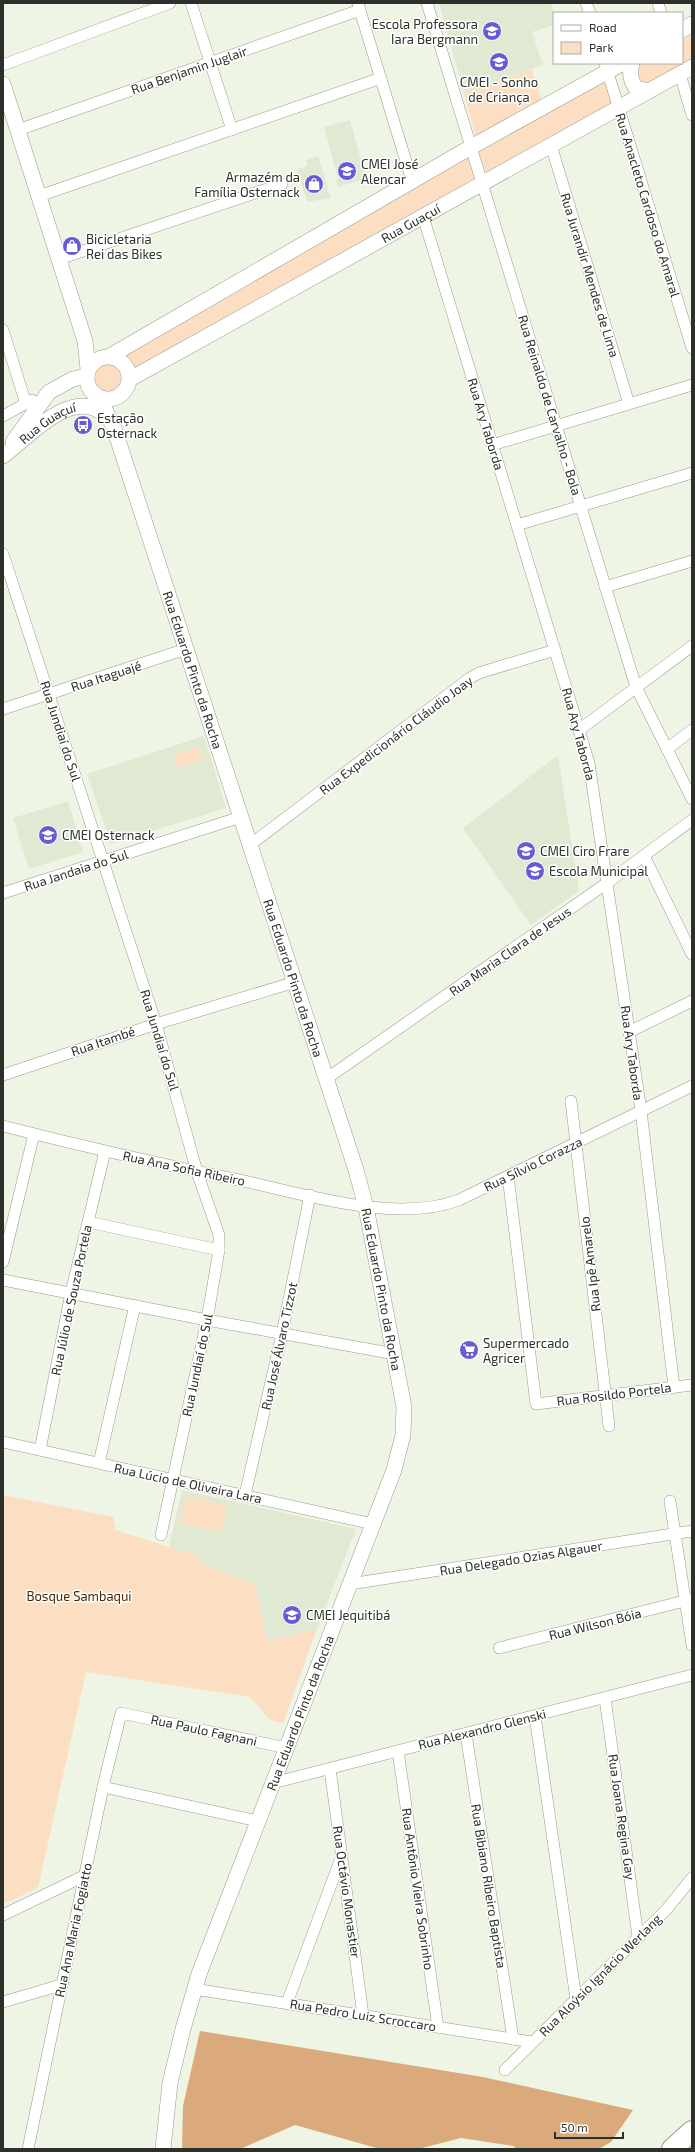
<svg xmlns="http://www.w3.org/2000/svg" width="695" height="2152" font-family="'Exo 2',sans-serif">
<rect width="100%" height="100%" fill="#eef5e4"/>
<g fill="#e0ead3">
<path d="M439 3H551L554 13V25L532 32 543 65 464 93Z"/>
<path d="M350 120 365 175 361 177 362 180 338 187 336 181 338 179 324 127Z"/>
<path d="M318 156 331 198 307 202 297 169 307 166 306 160Z"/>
<path d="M204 736 226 808 111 844 87 774Z"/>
<path d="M558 755 579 891 531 925 463 828Z"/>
<path d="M68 801 83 852 29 869 13 818Z"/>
<path d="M182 1490 356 1529 317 1629 267 1641 255 1584 203 1565 169 1547Z"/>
</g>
<g fill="#fcdec2">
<path d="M692 34V61L645 88 636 81V66L640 63H682V39Z"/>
<path d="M532 69 542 102 476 138 464 93Z"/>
<path d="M606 80 614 107 487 175 478 150Z"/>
<path d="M468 155 476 181 135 370 123 354Z"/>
<circle cx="108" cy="377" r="18"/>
<path d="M199 747 203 760 178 767 174 754Z"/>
<path d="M3 1495 113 1517 116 1530 200 1557 203 1565 255 1584 267 1641 317 1629 283 1723 270 1720 250 1697 86 1672 38 1888 3 1904Z"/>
<path d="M186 1496 227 1505 221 1532 180 1523Z"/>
</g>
<path fill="#daaa7d" d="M200 2031 483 2077 633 2110 611 2142 599 2149H517L513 2146 461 2138 418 2149H380L295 2125 240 2149H182L183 2106Z"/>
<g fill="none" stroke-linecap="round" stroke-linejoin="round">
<defs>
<g id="street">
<path d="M191 3 232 130"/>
<path d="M427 3 636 687 692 799"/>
<path d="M586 3 590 13"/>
<path d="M658 3 661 13"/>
<path d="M358 4 412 181"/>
<path d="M605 63 692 348"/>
<path d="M3 65 170 3"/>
<path d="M680 74 692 115"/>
<path d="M18 130 360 10"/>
<path d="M551 145 629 404"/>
<path d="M39 196 381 78"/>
<path d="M423 216 589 763 641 1111 674 1387"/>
<path d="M59 259 282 184"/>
<path d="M3 330 26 404"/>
<path d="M3 416 32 400"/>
<path d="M492 445 692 385"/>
<path d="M517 525 692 473"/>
<path d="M3 554 156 1024 197 1172 219 1235V1250L207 1320 161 1535"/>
<path d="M605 587 692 561"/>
<path d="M3 709 186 649"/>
<path d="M579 730 692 646"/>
<path d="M667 749 692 730"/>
<path d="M250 845 470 678 479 673 555 650"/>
<path d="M644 856 692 954"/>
<path d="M3 893 241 817"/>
<path d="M629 1032 692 1001"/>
<path d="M3 1075 156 1024 295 982"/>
<path d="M326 1079 607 883 692 820"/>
<path d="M571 1101 609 1426"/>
<path d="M3 1126C81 1146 160 1164 239 1180 304 1194 395 1224 459 1200L692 1086"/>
<path d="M508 1176 536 1404 692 1385"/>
<path d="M88 1222 219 1250"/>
<path d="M3 1262 34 1134"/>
<path d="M3 1280 207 1320 395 1354"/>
<path d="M3 1442 373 1524"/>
<path d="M40 1450 71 1293 105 1151"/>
<path d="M99 1463 135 1305"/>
<path d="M245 1495 282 1334 310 1195"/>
<path d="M670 1501 692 1645"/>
<path d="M350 1584 692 1531"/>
<path d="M499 1648 692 1599"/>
<path d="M605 1698 638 1937"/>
<path d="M535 1716 576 1999"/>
<path d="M466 1734 513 2039"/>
<path d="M398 1751 438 2027"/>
<path d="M330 1769 363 2015"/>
<path d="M273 1783 692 1675"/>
<path d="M103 1787 258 1821"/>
<path d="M3 1915 84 1876"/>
<path d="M194 1989 532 2042"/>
<path d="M3 2002 61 1985"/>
<path d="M287 2003 341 1858"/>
<path d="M505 2070 666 1910 692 1878"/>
<path d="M28 2149 103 1787 121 1713 287 1748"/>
</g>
<g id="secondary">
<path d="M682 30 692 24"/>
<path d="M632 63C629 73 630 80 636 88L649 91"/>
<path d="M3 84 85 341 88 369"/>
<path d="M110 356 471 147 623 63"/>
<circle cx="108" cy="378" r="21"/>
<path id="s1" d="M130 379 692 67"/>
<path id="s2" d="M99 397 114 428 356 1170 366 1207 404 1407 403 1435 394 1470 199 1974 183 2029 170 2083 163 2149"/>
<path d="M13 442 49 392 73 379 87 376"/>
<path id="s3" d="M3 456C29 437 75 382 108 418"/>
</g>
<path id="highway" d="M672 2149 692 2131"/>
</defs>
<use href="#street" stroke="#969d8d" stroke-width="12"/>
<use href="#secondary" stroke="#969d8d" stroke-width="16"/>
<use href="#highway" stroke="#969d8d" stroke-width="22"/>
<use href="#street" stroke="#fff" stroke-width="11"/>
<use href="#secondary" stroke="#fff" stroke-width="15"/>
<use href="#highway" stroke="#fff" stroke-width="20"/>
</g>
<defs>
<symbol id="school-disc" viewBox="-11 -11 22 22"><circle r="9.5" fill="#655cd5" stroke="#fff"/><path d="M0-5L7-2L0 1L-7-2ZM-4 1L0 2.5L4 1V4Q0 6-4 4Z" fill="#fff"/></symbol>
<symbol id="shop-disc" viewBox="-11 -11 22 22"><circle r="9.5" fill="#655cd5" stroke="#fff"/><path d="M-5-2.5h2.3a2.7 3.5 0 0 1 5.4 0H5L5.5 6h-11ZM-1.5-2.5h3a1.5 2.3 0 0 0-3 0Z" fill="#fff"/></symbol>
<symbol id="bus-disc" viewBox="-11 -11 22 22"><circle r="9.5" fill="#655cd5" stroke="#fff"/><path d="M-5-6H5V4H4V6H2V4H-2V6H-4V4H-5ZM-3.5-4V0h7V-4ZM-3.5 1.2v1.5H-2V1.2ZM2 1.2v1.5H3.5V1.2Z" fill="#fff"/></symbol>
<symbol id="supermarket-disc" viewBox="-11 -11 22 22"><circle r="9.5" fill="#655cd5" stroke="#fff"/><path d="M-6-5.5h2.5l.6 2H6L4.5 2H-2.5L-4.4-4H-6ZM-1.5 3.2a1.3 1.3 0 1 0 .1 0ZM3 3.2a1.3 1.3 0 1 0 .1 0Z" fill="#fff"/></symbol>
</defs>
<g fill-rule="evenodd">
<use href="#school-disc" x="481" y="20" width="22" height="22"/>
<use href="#school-disc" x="488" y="51" width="22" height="22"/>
<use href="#school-disc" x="336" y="160" width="22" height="22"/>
<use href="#shop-disc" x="303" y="173" width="22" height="22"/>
<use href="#shop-disc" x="61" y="235" width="22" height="22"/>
<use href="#bus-disc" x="72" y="414" width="22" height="22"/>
<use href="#school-disc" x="37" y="824" width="22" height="22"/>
<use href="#school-disc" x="515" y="840" width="22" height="22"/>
<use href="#school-disc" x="524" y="860" width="22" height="22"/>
<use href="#supermarket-disc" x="458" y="1339" width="22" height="22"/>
<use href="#school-disc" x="281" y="1604" width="22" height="22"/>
</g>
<g text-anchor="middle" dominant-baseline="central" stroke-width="3" stroke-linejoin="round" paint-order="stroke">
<g font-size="13" fill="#2d302a" stroke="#fff" text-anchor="start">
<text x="478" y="24" text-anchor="end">Escola Professora<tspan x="478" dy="15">Iara Bergmann</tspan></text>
<text x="499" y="82" text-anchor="middle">CMEI - Sonho<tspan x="499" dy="15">de Criança</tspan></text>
<text x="361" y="164">CMEI José<tspan x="361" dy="15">Alencar</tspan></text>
<text x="300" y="177" text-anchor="end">Armazém da<tspan x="300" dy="15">Família Osternack</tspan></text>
<text x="86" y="239">Bicicletaria<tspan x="86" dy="15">Rei das Bikes</tspan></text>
<text x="97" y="418">Estação<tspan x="97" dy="15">Osternack</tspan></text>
<text x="62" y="835">CMEI Osternack</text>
<text x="540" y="851">CMEI Ciro Frare</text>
<text x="549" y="871">Escola Municipal</text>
<text x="483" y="1343">Supermercado<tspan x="483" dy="15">Agricer</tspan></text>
<text x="306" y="1615">CMEI Jequitibá</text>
</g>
<g font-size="13" fill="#2d302a" stroke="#fff">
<text transform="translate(189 70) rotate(-19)">Rua Benjamin Juglair</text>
<text transform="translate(648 205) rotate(73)">Rua Anacleto Cardoso do Amaral</text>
<text stroke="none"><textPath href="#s1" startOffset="321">Rua Guaçuí</textPath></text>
<text transform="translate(590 275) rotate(73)">Rua Jurandir Mendes de Lima</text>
<text transform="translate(550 405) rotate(73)">Rua Reinaldo de Carvalho - Bola</text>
<text transform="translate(486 424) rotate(73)">Rua Ary Taborda</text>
<text stroke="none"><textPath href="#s3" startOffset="56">Rua Guaçuí</textPath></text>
<text stroke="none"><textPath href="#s2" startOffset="289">Rua Eduardo Pinto da Rocha</textPath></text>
<text transform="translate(106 676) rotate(-18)">Rua Itaguajé</text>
<text transform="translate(61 731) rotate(72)">Rua Jundiaí do Sul</text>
<text transform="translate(579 734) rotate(75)">Rua Ary Taborda</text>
<text transform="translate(396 735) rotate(-37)">Rua Expedicionário Cláudio Joay</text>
<text transform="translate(76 870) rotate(-18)">Rua Jandaia do Sul</text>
<text transform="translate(510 951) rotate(-35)">Rua Maria Clara de Jesus</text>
<text stroke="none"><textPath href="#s2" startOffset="613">Rua Eduardo Pinto da Rocha</textPath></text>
<text transform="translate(160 1040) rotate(73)">Rua Jundiaí do Sul</text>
<text transform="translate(103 1041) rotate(-19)">Rua Itambé</text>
<text transform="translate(632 1053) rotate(82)">Rua Ary Taborda</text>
<text transform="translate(533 1164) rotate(-26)">Rua Sílvio Corazza</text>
<text transform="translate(184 1168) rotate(12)">Rua Ana Sofia Ribeiro</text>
<text transform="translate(590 1264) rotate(-97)">Rua Ipê Amarelo</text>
<text stroke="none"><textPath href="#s2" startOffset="937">Rua Eduardo Pinto da Rocha</textPath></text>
<text transform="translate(71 1300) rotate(-78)">Rua Júlio de Souza Portela</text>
<text transform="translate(279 1346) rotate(-78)">Rua José Álvaro Tizzot</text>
<text transform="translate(197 1365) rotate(-78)">Rua Jundiaí do Sul</text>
<text transform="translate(614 1394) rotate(-7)">Rua Rosildo Portela</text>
<text transform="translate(188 1483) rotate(12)">Rua Lúcio de Oliveira Lara</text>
<text transform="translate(521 1558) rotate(-9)">Rua Delegado Ozias Algauer</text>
<text transform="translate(595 1624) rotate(-14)">Rua Wilson Bóia</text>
<text transform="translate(300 1713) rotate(-69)">Rua Eduardo Pinto da Rocha</text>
<text transform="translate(482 1729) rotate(-14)">Rua Alexandro Glenski</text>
<text transform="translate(204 1730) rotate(12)">Rua Paulo Fagnani</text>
<text transform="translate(622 1817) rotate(82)">Rua Joana Regina Gay</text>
<text transform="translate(489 1886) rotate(81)">Rua Bibiano Ribeiro Baptista</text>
<text transform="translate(418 1889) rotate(82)">Rua Antônio Vieira Sobrinho</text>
<text transform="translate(347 1892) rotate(82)">Rua Octávio Monastier</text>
<text transform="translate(73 1930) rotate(-78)">Rua Ana Maria Fogiatto</text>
<text transform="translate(600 1975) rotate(-45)">Rua Aloýsio Ignácio Werlang</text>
<text transform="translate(363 2015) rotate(9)">Rua Pedro Luiz Scroccaro</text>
</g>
<g font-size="13" fill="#492904" stroke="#fff">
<text x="79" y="1596">Bosque Sambaqui</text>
</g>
</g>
<rect width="695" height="2152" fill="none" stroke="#2d302a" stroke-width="8"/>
<rect x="553" y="12" width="130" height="52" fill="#ffffff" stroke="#abacaa"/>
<rect x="561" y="25" width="20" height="6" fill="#ffffff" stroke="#abacaa"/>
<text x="589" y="32" font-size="12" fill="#2d302a">Road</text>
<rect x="561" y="42" width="20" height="12" fill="#fcdec2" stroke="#abacaa"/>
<text x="589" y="52" font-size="12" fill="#2d302a">Park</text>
<path d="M555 2132v6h68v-6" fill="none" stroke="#2d302a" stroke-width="2"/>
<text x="561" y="2132" font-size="12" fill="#2d302a" stroke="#ffffff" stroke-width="3" paint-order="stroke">50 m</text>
</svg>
